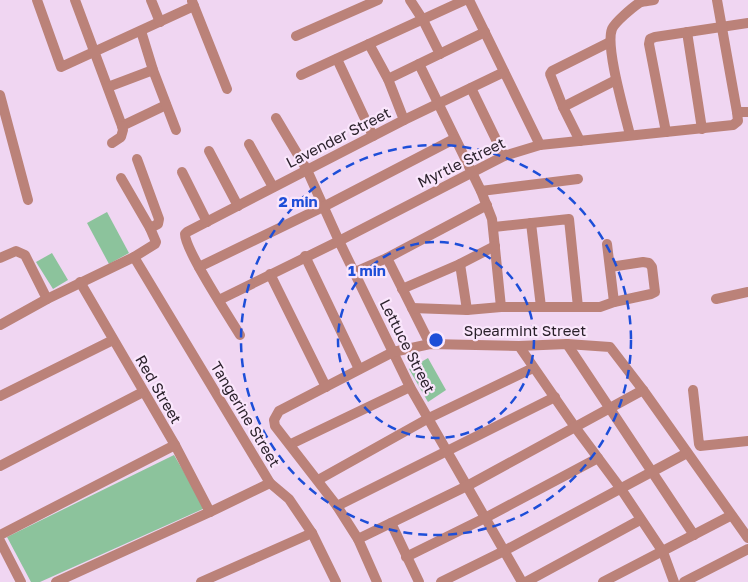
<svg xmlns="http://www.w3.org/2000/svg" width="748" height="582" font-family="'Golos Text',sans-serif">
<rect width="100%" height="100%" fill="#f0d6f2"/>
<g fill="#8cc39c">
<path d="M107 212 129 253 109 264 87 223Z"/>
<path d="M52 253 68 280 53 289 36 262Z"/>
<path d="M428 358 446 390 428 402 409 369Z"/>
<path d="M174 455 205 508 40 582H31L7 537Z"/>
</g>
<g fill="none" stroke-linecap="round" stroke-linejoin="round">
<g stroke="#bb8279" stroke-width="10">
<path d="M37 0 61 67 194 6"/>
<path d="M75 0 122 126 166 105"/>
<path d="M151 0 160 22"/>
<path d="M410 0 423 20 440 54"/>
<path d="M469 0 540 145"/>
<path d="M192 1 227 89"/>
<path d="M141 31 153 70 176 130"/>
<path d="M687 32 702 129"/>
<path d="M296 36 378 0"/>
<path d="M369 44 388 79 404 120"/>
<path d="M337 59 373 136"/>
<path d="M419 64 481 191 492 219 501 307"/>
<path d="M301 75 465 0"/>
<path d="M388 79 485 32"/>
<path d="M108 87 153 70"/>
<path d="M471 88 504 156"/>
<path d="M0 95 28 200"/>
<path d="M563 107 616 80"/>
<path d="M737 112H748"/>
<path d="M276 118 307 170 339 241 410 387 522 582"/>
<path d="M666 132 649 44 650 39 655 37 748 23"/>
<path d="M630 135C625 114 605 47 612 29 615 22 633 7 639 3 643 1 650 1 654 0"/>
<path d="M580 141 563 107 550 74 552 71 610 42"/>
<path d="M112 143 121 137 123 130 122 126"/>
<path d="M249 144 273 187"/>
<path d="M209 151 238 206"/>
<path d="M137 159 159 219 158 224 150 228"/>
<path d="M182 172 207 222"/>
<path d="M481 191 578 179"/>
<path d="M531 223 541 307"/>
<path d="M494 227 569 219 578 307"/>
<path d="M607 244 614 302"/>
<path d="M305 256 359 369"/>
<path d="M134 257 270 483 289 499 312 533 336 582"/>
<path d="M0 258 16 251 25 255 47 299"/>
<path d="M387 258 430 344"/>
<path d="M460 264 467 310"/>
<path d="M199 267 323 207 454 139"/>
<path d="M355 272 387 258 487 205"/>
<path d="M270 274 326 387"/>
<path d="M80 282 175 445 210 512"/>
<path d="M402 289 460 264 495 246"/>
<path d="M716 299 748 292"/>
<path d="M219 300 339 241 504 156 540 145 733 125 738 121 737 112 717 0"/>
<path d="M412 308 467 310 501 307H600L614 302 651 294 655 292 652 267 649 263 643 262 610 267"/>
<path d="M0 325 47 299 134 257 155 244 156 242 150 228 121 178"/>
<path d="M240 335C229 317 185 250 185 234L187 232 404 120 504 72"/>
<path d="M567 344 694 535"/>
<path d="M519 346 575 427 621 489 663 552 674 582"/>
<path d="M693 390 699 444 700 446 748 441"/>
<path d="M0 396 113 340"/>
<path d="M291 444 410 387"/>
<path d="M0 466 143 392"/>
<path d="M318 480 429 418 533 368"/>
<path d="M337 506 555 397"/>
<path d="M391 523 419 582"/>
<path d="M0 535 175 445"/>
<path d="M358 539 467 486 643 390"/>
<path d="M0 541 21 582"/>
<path d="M406 557 485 518 598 458"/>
<path d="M56 582 210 512 270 483"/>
<path d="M201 582 312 533"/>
<path d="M377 582 358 539 337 506 275 426 274 420 279 411 393 352 430 344 519 346 567 344 610 347 643 390 748 538"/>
<path d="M441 582 504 551 687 453"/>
<path d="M526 582 640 520"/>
<path d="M603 582 730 516"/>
<path d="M684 582 748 549"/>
</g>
</g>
<g fill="none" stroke="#1d4ed8" stroke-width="2.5" stroke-dasharray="9 6">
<circle cx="436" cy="340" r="98"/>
<circle cx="436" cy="340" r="195"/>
</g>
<g text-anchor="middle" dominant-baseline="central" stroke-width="4.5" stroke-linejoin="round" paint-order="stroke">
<g font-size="15" fill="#281f29" stroke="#fae6fc">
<text transform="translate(338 137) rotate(-27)">Lavender Street</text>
<text transform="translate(461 162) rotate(-26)">Myrtle Street</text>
<text x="525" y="330">Spearmint Street</text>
<text transform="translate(408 346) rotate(63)">Lettuce Street</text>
<text transform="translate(159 389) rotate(60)">Red Street</text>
<text transform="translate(246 414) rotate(59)">Tangerine Street</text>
</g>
</g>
<circle cx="436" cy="340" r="8" fill="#1d4ed8" stroke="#fae6fc" stroke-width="2.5"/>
<g font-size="15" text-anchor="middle" font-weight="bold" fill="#1d4ed8" stroke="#fae6fc" stroke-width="4.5" stroke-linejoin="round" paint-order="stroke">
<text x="298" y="207">2 min</text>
<text x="367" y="276">1 min</text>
</g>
</svg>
